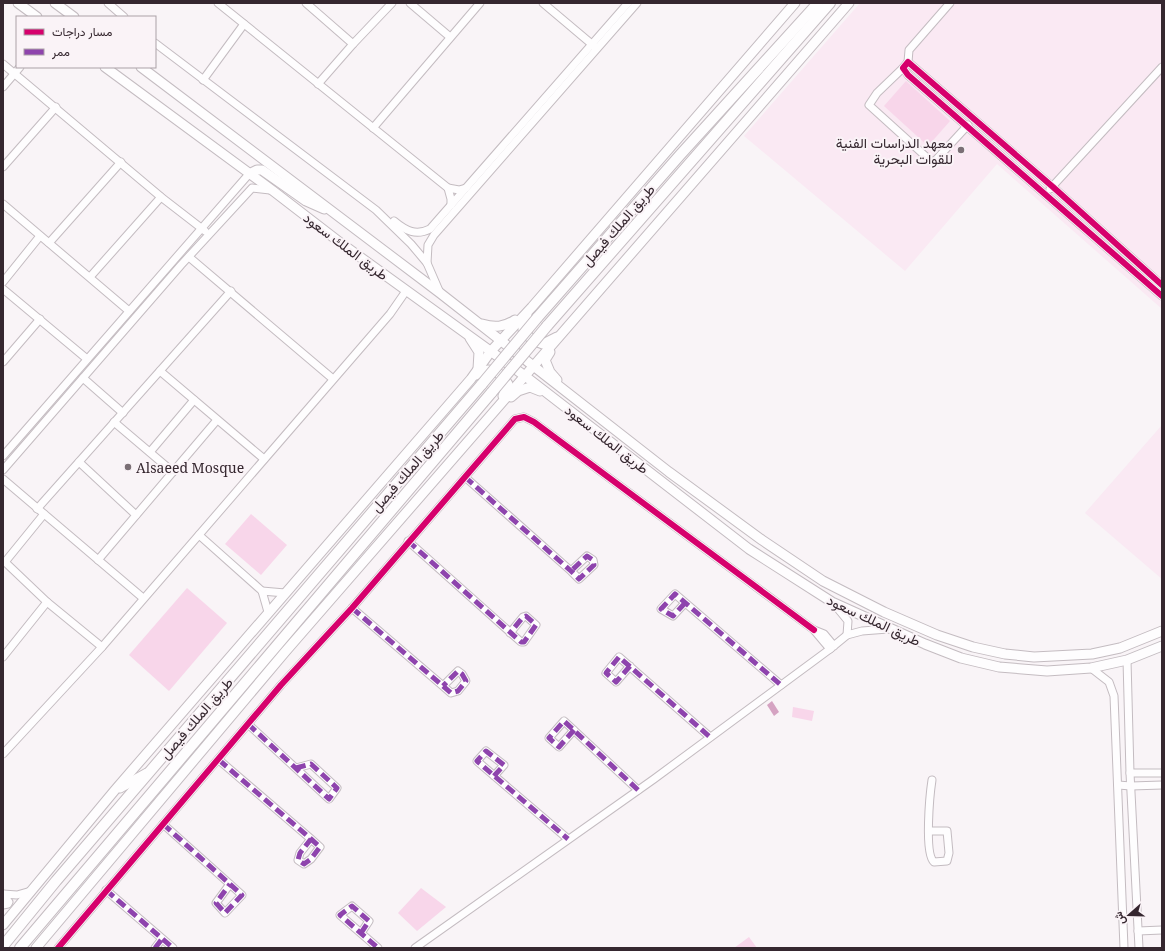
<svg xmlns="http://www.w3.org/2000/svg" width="1165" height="951" font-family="'Noto Serif',Vazirmatn,serif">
<rect width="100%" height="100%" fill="#f9f4f7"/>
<g fill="#fae9f3">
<path d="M860 3H1162V309L997 164 905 271 744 136Z"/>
<path d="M1162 425V579L1085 513Z"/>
</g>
<g fill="#f8d6ea">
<path d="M906 81 950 121 928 146 884 106Z"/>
<path d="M251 514 287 545 261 575 225 544Z"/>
<path d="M187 588 227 623 169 691 129 655Z"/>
<path d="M793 707 814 711 812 721 792 717Z"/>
<path d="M421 888 446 907 417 931 398 913Z"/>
<path d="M749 937 757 948H734Z"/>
</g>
<path fill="#d5a3c2" d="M772 701 779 712 774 716 767 705Z"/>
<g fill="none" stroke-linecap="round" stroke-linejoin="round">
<defs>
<g id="minor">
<path d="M108 3 124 17"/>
<path d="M218 3 448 188 451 199V205"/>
<path d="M306 3 353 44"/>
<path d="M410 3 450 37"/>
<path d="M543 3 594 46"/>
<path d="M155 43 376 210 411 244 427 263 440 293"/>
<path d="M908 62 909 50 950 3"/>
<path d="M3 64 161 197 205 231"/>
<path d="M903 68 877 93 869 105 933 163 968 125"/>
<path d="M203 80 244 24"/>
<path d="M318 84 353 44 392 3"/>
<path d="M3 87 20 67"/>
<path d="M373 128 480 3"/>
<path d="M3 167 56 107"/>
<path d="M448 188 459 190 466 188"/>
<path d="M1050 189 1162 67"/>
<path d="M3 204 129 311"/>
<path d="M394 221C406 231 416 236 430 229L628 3"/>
<path d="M49 243 121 162"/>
<path d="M189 257 333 379"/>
<path d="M427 263 428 245 434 235 637 3"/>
<path d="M90 277 161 197"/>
<path d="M3 282 40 236"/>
<path d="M1162 285 1053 187 908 62 903 68 908 75 1162 296"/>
<path d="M3 289 87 359"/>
<path d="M3 362 40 319"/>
<path d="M160 371 264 459"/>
<path d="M83 378 123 413"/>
<path d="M114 422 173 472"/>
<path d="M150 452 194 400"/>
<path d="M3 456 249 174"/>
<path d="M79 462 136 515"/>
<path d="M3 470 181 265 252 188 270 190"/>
<path d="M465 477 571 571 579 579 594 565 593 560 587 556 571 571"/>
<path d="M3 479 143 598"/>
<path d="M37 509 231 291"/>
<path d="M44 514 5 562 47 602 102 647"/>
<path d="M199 535 262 591 268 612"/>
<path d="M408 541 521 642H524L536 625 526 616 523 617 510 633"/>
<path d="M98 560 217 420"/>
<path d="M262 591 285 593"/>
<path d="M685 603 673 616 661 609 675 594 781 685"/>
<path d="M834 604 848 621 847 635 862 631 888 629"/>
<path d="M352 608 443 686 451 693 458 691 466 681 462 674 458 671 443 686"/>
<path d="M834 646 824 634 814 630 830 649 847 635"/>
<path d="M3 657 47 602"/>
<path d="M1127 660 1130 773 1139 948"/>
<path d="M630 666 616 682 606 673 619 657 710 737"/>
<path d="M1091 668 1109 682 1114 696 1124 948"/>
<path d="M248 724 329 799 337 788 311 764 296 768"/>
<path d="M574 730 559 747 549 738 564 721 638 790"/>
<path d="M3 754 102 647 390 314 406 291"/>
<path d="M219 760 311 839 320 847 311 859 304 864 298 860 300 853 311 839"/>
<path d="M1130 773H1162"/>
<path d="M494 776 504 765 486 751 477 761 568 839"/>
<path d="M1118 785 1131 786 1162 785"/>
<path d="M163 824 242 895 225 913 216 903 230 884"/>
<path d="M929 831H947L949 853 947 861 934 862C924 854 930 793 932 780"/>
<path d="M106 890 173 948"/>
<path d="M3 894 17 895 31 891"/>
<path d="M3 905 8 904 9 902 3 894"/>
<path d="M1138 931 1162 930"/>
<path d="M361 933 369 921 352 906 340 915 378 948"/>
<path d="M58 948 281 685 352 608 515 419 524 417 534 422 814 630"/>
<path d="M155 948 162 939"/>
<path d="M415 948 654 779 830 649"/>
</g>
<g id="major">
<path d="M18 3 37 17"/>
<path d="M55 3 74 17"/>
<path d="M105 67 272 190 342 244 525 376 749 549 832 602 925 644 961 658 999 667 1047 671 1091 668 1127 660 1162 646"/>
<path d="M141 67 440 293 669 472 762 540 823 581 884 612 937 635 973 647 1005 654 1034 657 1092 654 1120 648 1162 631"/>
<path d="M249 174 257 170H262L306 201 324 209"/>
<path d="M527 315 523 324V330L532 340 543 344 557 337"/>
<path d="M482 324C495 328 504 327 515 320"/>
<path d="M470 338 479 352 478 369"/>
<path d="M550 352 545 360 550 372 557 380"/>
<path d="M476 375C488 365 500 371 508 384L503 396"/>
<path d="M511 397 518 391 530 387 540 391"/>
<path d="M120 788 147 773"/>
<path d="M3 925 115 790 471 379 491 351 532 307 795 3"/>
<path d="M36 948 285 652 849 3"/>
</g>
<g id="highway">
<path d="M537 318 680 155 818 3"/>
<path d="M547 326 830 3"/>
<path d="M3 946 56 881 482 384"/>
<path d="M20 948 492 392"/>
</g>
</defs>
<use href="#minor" stroke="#c4bcc1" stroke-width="9"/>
<use href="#major" stroke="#c4bcc1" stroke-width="11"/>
<use href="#highway" stroke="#c4bcc1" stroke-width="12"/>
<use href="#minor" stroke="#fefdfe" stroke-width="7"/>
<use href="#major" stroke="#fefdfe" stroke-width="9"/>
<use href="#highway" stroke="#fefdfe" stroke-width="10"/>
<defs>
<g id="highway-bridge">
<path d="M482 384 537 318"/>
<path d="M492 392 547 326"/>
</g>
</defs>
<use href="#highway-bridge" stroke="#c4bcc1" stroke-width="12" stroke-linecap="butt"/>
<use href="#highway-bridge" stroke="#fefdfe" stroke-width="10"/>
<g stroke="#8e44ad" stroke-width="5" stroke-dasharray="10 5" stroke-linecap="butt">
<path d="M465 477 571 571 579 579 594 565 593 560 587 556 571 571"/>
<path d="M408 541 521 642H524L536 625 526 616 523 617 510 633"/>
<path d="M685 603 673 616 661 609 675 594 781 685"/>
<path d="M352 608 443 686 451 693 458 691 466 681 462 674 458 671 443 686"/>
<path d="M630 666 616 682 606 673 619 657 710 737"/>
<path d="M248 724 329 799 337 788 311 764 296 768"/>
<path d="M574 730 559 747 549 738 564 721 638 790"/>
<path d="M219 760 311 839 320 847 311 859 304 864 298 860 300 853 311 839"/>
<path d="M494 776 504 765 486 751 477 761 568 839"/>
<path d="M163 824 242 895 225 913 216 903 230 884"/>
<path d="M106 890 173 948"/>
<path d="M361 933 369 921 352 906 340 915 378 948"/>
<path d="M155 948 162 939"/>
</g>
<defs>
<g id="cycleway">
<path d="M1162 285 1053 187 908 62 903 68 908 75 1162 296"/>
<path d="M58 948 281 685 352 608 515 419 524 417 534 422 814 630"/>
</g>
</defs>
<use href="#cycleway" stroke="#faf3f7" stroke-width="8"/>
<use href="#cycleway" stroke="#d6006c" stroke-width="6"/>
</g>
<g fill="#7a6f75" stroke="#faf3f7" stroke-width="1.5">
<circle cx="961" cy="150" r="4"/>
<circle cx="128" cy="467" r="4"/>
</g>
<g text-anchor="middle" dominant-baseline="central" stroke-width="4" stroke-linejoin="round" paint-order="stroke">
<g font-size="14" fill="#35272f" stroke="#faf3f7" text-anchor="end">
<text x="953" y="142">معهد الدراسات الفنية<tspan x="953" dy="16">للقوات البحرية</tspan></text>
<text x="136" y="467" text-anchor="start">Alsaeed Mosque</text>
</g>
<g font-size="14" fill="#35272f" stroke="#faf3f7">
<text transform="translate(618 225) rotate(-49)">طريق الملك فيصل</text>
<text transform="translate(346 246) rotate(37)">طريق الملك سعود</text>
<text transform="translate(607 439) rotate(38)">طريق الملك سعود</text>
<text transform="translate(407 471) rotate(-49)">طريق الملك فيصل</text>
<text transform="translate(874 620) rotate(25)">طريق الملك سعود</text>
<text transform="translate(196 718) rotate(-49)">طريق الملك فيصل</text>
</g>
</g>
<rect width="1165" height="951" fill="none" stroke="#35272f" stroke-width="8"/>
<rect x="16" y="16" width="140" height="52" fill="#faf3f7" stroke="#aba1a7"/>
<rect x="24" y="29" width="20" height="6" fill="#d6006c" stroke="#aba1a7"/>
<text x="52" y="36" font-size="12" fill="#35272f">مسار دراجات</text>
<rect x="24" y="49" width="20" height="6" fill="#8e44ad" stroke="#aba1a7"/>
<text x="52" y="56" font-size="12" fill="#35272f">ممر</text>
<g transform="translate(1129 915) rotate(250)" stroke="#faf3f7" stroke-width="3" paint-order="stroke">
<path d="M0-3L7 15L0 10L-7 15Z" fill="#35272f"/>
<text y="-6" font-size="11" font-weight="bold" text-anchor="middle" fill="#35272f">ش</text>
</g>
</svg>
